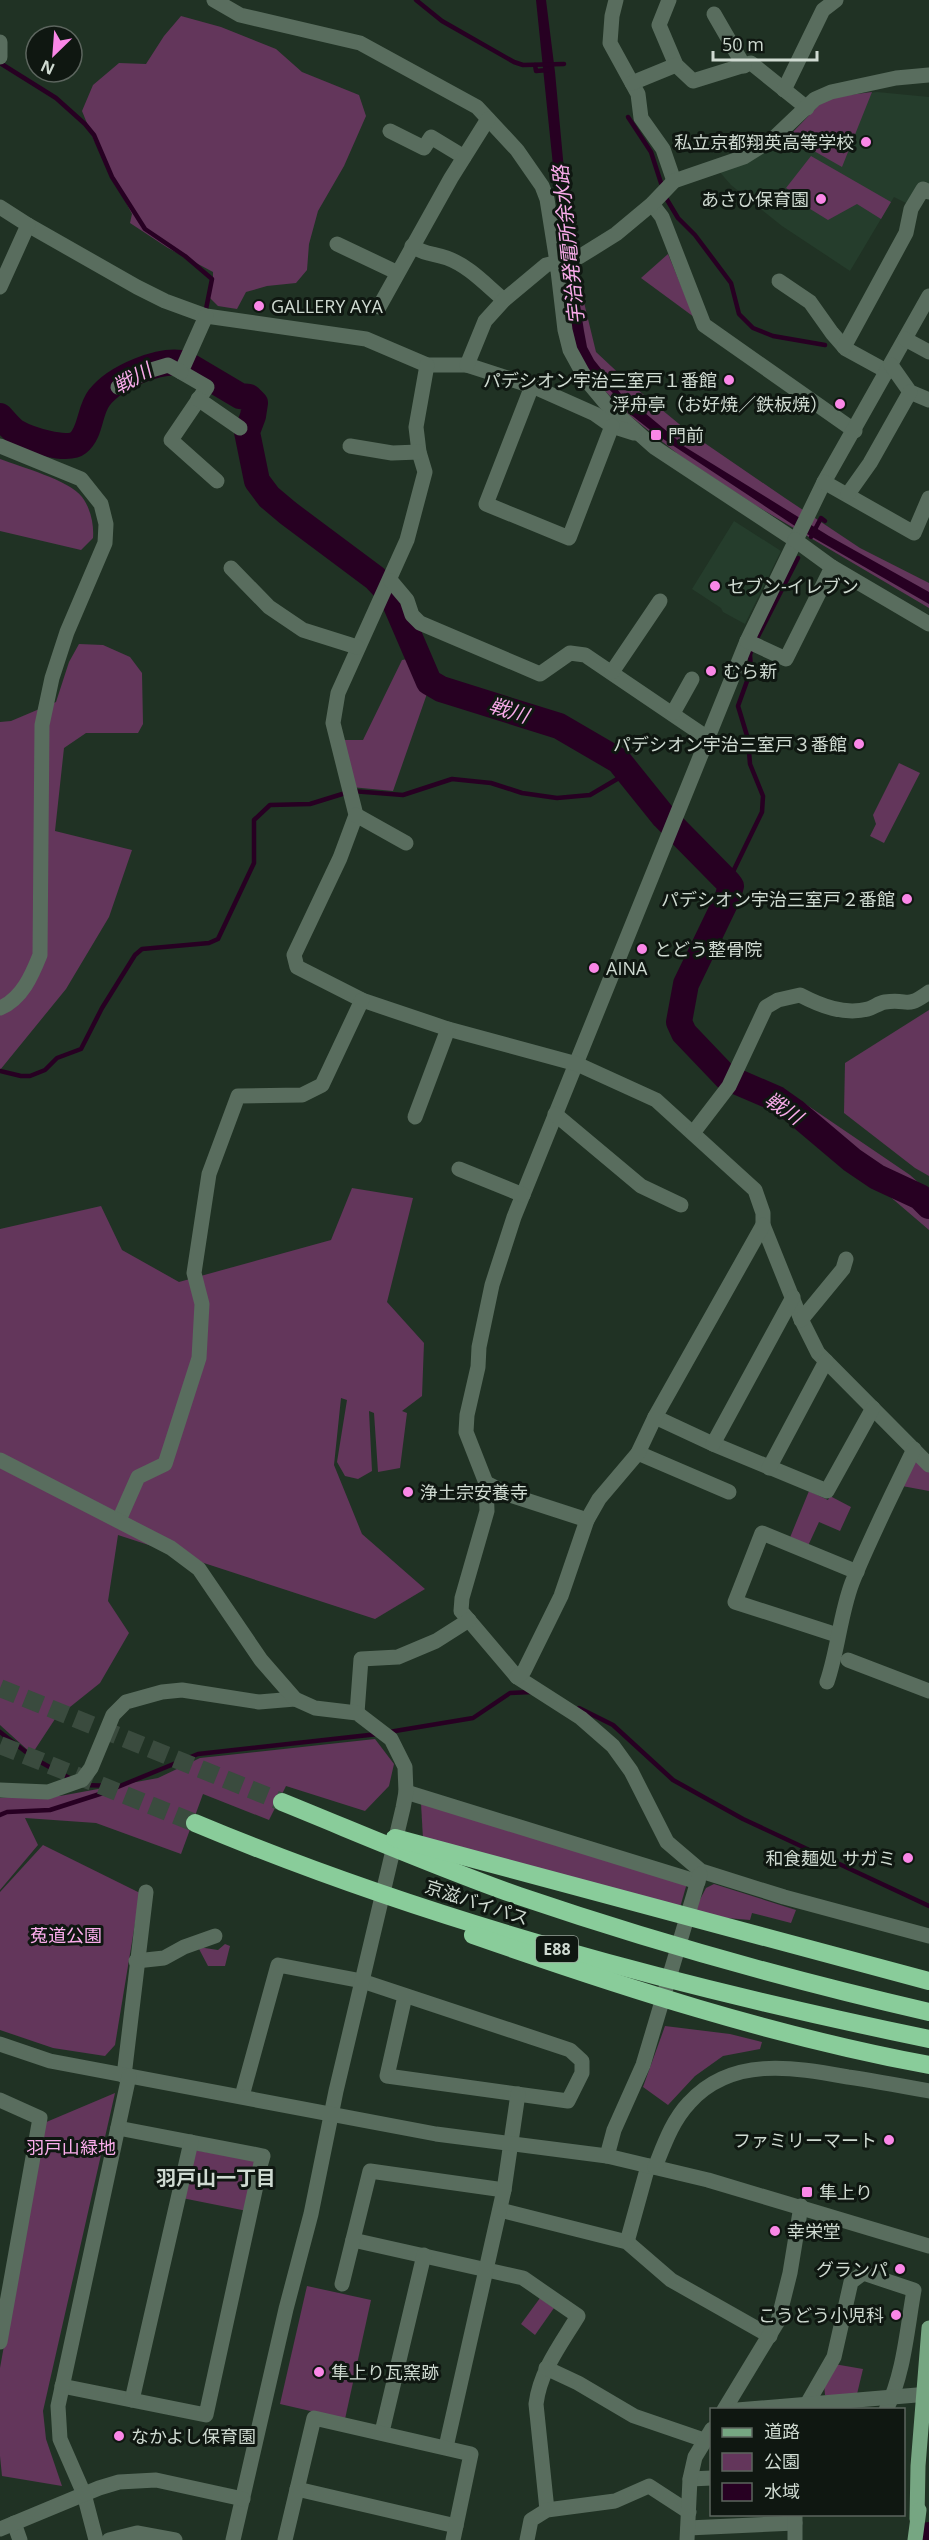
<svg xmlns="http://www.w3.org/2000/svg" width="929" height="2540" font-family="'Open Sans','Noto Sans JP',sans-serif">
<rect width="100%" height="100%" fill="#203224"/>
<g fill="#253d2c">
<path d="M877 92 929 97V188L910 205 894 197 850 271 782 226 731 185 718 170 769 150 792 133 822 102 834 97Z"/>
<path d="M734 521 781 551 745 624 723 612 721 608 692 589Z"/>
</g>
<g fill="#63365b">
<path d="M181 16 221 27 276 49 302 72 359 95 366 116 344 166 318 211 309 244 307 270 296 283 267 286 246 292 237 309 218 306 209 297 213 281V272L168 248 130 223 132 214 93 138 82 111 93 85 119 63 146 64 164 36Z"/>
<path d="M872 92 842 167 814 151 792 133 822 102 834 97Z"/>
<path d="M811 156 891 202 881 219 857 204 828 220 794 199 796 195 786 188Z"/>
<path d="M668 254 694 317 641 278Z"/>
<path d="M567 288 581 290 596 352 627 381 690 433 785 498 860 548 929 583V608L755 505 679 455 629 415 591 377Z"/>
<path d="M0 459C21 467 69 480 82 497 91 509 94 525 93 538L81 550 0 531Z"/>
<path d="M79 644 103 645 130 657 142 673 143 724 138 733H86L64 748 55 831 132 850 109 917 66 989 0 1070V722L11 721 56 702 69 662Z"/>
<path d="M413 658 429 688 393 791 351 787 340 740H363L402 660Z"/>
<path d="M899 763 920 773 884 843 870 836 876 824 873 815Z"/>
<path d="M929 1010V1176L915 1168 844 1113 845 1063Z"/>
<path d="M804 1103 910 1175 929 1192V1230L887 1194 817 1146 786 1119 782 1106Z"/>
<path d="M352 1188 413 1198 387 1302 424 1343 422 1396 402 1411 407 1413 400 1468 378 1472 374 1413 369 1411 372 1471 358 1479 345 1476 337 1462 347 1400 341 1398 334 1465 362 1534 425 1589 375 1619 118 1535 108 1601 129 1633 100 1683 55 1719 32 1754 0 1725V1229L101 1206 122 1250 179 1282 331 1240Z"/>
<path d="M911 1462H921L929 1471V1491L902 1486Z"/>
<path d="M809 1491 828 1500 830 1496 851 1507 840 1531 819 1522 807 1548 789 1540Z"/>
<path d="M375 1739 394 1764 389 1786 365 1811 286 1786 269 1820 203 1794 181 1854 96 1823 25 1818 38 1845 0 1890V1798L28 1795 60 1796 158 1778 200 1758Z"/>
<path d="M421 1803 687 1883 679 1911 423 1839Z"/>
<path d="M43 1845 140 1893 115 2045 105 2056 53 2048 0 2030V1892Z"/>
<path d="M714 1884 796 1910 791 1923 752 1913 750 1920 715 1917 694 1911 706 1888Z"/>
<path d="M225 1944 230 1946 225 1966H208L198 1947 218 1950Z"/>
<path d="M665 2026 730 2034 762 2042 760 2049 723 2056 695 2076 668 2105 643 2087Z"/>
<path d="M115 2093 43 2411 46 2439 62 2486 2 2476 0 2456V2368L44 2123Z"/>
<path d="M194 2150 259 2161 247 2211 182 2198Z"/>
<path d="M307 2286 371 2300 345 2419 280 2404Z"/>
<path d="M540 2298 554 2308 535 2335 521 2324Z"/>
<path d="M834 2364 863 2369 857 2394 837 2399 825 2395 824 2384Z"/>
</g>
<path fill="#270022" d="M536 0H546L555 72 571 246 584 331 587 347 594 360 633 409 677 442 829 536 929 592V604L807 534 654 433 630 414 618 398 592 373 580 357 570 331Z"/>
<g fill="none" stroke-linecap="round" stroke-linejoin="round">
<g stroke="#270022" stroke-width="4.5">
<path d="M416 0 442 21 514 62 523 65 564 64"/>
<path d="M0 63 56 98 85 124 94 135 112 177 145 229 185 256 212 279 206 309"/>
<path d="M535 65 536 71 548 70"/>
<path d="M628 117 651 152 661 183"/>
<path d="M666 198 678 218 695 235 731 283 739 314 753 328 773 336 825 345"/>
<path d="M626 400 675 441"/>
<path d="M811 537 821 518 825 521"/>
<path d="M728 882 762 812 763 796 750 764 748 739 738 706 751 670 750 655 752 648 798 558"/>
<path d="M0 1071 21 1076H30L45 1070 57 1058 81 1049 102 1008 135 955 142 949 209 943 218 939 254 863V820L270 805 310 804 352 791 403 795 452 779 491 783 522 793 557 798 590 795 629 772"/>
<path d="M579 1708 613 1725 673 1780 743 1819 929 1906"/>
<path d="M0 1732 35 1759 73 1780"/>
<path d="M389 1732 473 1718 510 1693 531 1692"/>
<path d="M83 1785 117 1786"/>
<path d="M0 1815 7 1812 50 1810 103 1793 198 1754 378 1734"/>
</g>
<g stroke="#270022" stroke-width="26">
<path d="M0 416C5 421 10 428 16 432 28 439 67 452 78 443 91 433 89 411 99 398 115 377 162 357 186 364L240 396 249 397 255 403 253 416 247 432 257 481 269 497 288 513 375 578 392 596 429 682 441 689 559 726 619 761 664 817 728 882 731 886 727 899 686 984 679 1022 684 1033 726 1077 777 1099 794 1111 852 1160 877 1177 920 1197 929 1206"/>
<path d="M927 2540 929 2535"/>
</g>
<g stroke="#3a4b3e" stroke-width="18" stroke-dasharray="18 9" stroke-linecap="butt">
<path d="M0 1688 282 1802"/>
<path d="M0 1745 195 1823"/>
</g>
<g stroke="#596d5e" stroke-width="15">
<path d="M214 0 240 15 360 43 477 107 517 150 542 186 547 199 557 262 565 330 570 350 587 381 608 406 654 447 795 540"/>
<path d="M616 0 612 16 610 43 638 94 641 118 663 149 674 181"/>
<path d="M669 0 659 25 676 65 693 81 751 63 807 108"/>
<path d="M714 14 744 66"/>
<path d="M632 83 676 65"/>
<path d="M784 90 823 10 836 0"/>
<path d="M390 131 424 148 431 137 464 157"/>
<path d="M652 204 662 217 704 325 855 431"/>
<path d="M28 225 137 287 165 301 206 316 366 339 427 365H467L532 386 595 414 612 426 634 433"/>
<path d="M337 244 396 272"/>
<path d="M412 246C425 255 433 253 447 258 469 266 486 285 504 300"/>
<path d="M779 281 810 302 832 333 846 349 888 372"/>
<path d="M929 296 824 482 747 641 514 1217 492 1285 479 1347 478 1367 467 1415 466 1432 486 1483 487 1511 462 1598 461 1611 517 1677 581 1718 613 1746 631 1771 667 1842 701 1871 784 1897 929 1936"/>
<path d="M379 307 451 178 488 119"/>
<path d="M206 316 181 372 207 387 171 440 217 481"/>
<path d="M905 339 929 352"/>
<path d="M844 347 906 233 911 209 923 189 929 192"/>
<path d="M427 365 416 427 419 452 425 472 407 540 338 693 333 723 356 815 340 858 294 955 297 967 362 1000 448 1029 577 1064 656 1100 755 1190 763 1213V1225L800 1317 818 1353 929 1465"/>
<path d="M467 365 485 321 504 300 546 265 579 257 616 234 652 204 674 181 744 157 774 138 815 99 831 92 896 78 929 75"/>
<path d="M891 365 910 392 929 400"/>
<path d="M532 386 486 504 569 538 612 426"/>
<path d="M118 387 148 371 168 365 181 372"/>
<path d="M198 399 240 428"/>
<path d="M350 446 392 453 419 452"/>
<path d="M824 482 914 533 929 498"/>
<path d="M848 494 870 463 910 392"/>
<path d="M231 568 269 607 303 630 357 647"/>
<path d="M391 581 407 600 412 615 420 623 540 674 570 653 585 655 709 739"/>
<path d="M747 641 786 659 832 567"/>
<path d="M612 672 660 601"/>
<path d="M673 713 692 679"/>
<path d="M356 815 406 843"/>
<path d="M555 1114 641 1186 681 1205"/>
<path d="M415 1117 448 1029"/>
<path d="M693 1133 729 1086 766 1007 778 1000 800 995C821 1006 844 1015 868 1009 874 1007 879 1003 885 1002 910 998 904 1010 929 992"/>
<path d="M459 1169 523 1195"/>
<path d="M801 1320 843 1269 846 1259"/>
<path d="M655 1417 713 1444 827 1491 873 1408"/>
<path d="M713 1444 793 1297"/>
<path d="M638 1453 729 1492"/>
<path d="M769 1468 826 1361"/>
<path d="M486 1483 510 1495 587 1520"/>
<path d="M119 1520 138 1477 165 1464 199 1358 202 1304 194 1273 209 1174 238 1096 302 1095 322 1085 362 1000"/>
<path d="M837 1635 735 1602 762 1533 857 1572"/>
<path d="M848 1660 929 1691"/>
<path d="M517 1677 524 1671 561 1596 587 1520 599 1499 638 1453 655 1417 763 1225"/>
<path d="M827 1682C838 1650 840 1615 852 1583 870 1538 893 1493 914 1449"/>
<path d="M357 1713 361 1659 398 1657 436 1641 469 1620"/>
<path d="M0 1790 48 1792 82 1780 91 1768 113 1715 126 1702 162 1692 182 1690 259 1702 295 1699"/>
<path d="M406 1792 698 1882"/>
<path d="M136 1961 164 1958 184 1947 215 1936"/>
<path d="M124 2076 146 1892"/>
<path d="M242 2096 278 1965 362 1981 570 2050 582 2061V2073L568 2101 387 2076 405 1996"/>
<path d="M0 2100 40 2118 0 2342"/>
<path d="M607 2156 614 2130 643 2065 700 1874"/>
<path d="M500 2210 627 2242 671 2280 770 2336"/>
<path d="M353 2240 523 2278 578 2316C561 2344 540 2371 536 2404L547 2510"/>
<path d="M627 2242 648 2166"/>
<path d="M342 2284 370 2171 504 2190"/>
<path d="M546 2368 578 2383 634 2416 704 2440"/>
<path d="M62 2386 206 2415 261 2163 263 2156 118 2128"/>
<path d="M132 2400 191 2142"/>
<path d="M807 2404 834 2357 851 2282 863 2273 914 2290C907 2329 904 2374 886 2410"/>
<path d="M724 2410 778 2321 790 2273 801 2206"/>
<path d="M737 2410 929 2394"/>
<path d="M382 2432 424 2255"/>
<path d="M446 2447 504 2190 518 2094"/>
<path d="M690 2479 712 2478"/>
<path d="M297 2489 456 2526"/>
<path d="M84 2494 96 2540"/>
<path d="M14 2523 20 2540"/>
<path d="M688 2528 795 2523"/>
<path d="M109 2540 137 2533 175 2540"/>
<path d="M285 2540 314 2418 471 2454 453 2540"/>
<path d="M527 2540 531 2520 547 2510 615 2501 649 2486 689 2512"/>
<path d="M687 2540 690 2479 695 2457 712 2429"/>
<path d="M795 2540V2514"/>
</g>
<g stroke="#596d5e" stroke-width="15">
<path d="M0 42V57"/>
<path d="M0 207 28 225 0 287"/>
<path d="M0 446 81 479 101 504 106 524 105 543 67 632 52 678 42 725 40 955C32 975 22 999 0 1008"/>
<path d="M795 540 832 567 929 624"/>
<path d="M0 1460 171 1548 199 1569 261 1660 295 1699 315 1708 357 1713 391 1739 405 1767 406 1792 403 1808 336 2091 311 2214 286 2309 233 2540"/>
<path d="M0 2044 50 2061 436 2134 607 2156 708 2180 929 2246"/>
<path d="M655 2167C664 2145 672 2121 689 2103 731 2056 793 2067 848 2077 875 2081 902 2086 929 2091"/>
<path d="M84 2494 60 2439 58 2406 129 2076"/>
<path d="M0 2529 99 2488 119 2482 156 2480 243 2499"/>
</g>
<g stroke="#76a682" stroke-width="15">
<path d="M917 2519 918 2466 929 2328"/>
<path d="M915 2540 919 2510"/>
</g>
<g stroke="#89cc9a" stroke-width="18">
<path d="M282 1802C361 1834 439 1868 519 1896 654 1942 790 1980 929 2012"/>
<path d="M195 1823C431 1922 679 1987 929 2039"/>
<path d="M395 1838 929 1981"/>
<path d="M473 1935C622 1987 773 2036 929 2065"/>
</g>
</g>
<g fill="#fa87e7" stroke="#0f1711" stroke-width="2">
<circle cx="866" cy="142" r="6"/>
<circle cx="821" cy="199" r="6"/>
<circle cx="259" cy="306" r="6"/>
<circle cx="729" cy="380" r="6"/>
<circle cx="840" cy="404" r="6"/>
<rect x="650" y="429" width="12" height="12" rx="3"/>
<circle cx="715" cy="586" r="6"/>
<circle cx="711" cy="671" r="6"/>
<circle cx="859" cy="744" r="6"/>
<circle cx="907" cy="899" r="6"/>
<circle cx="642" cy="949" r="6"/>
<circle cx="594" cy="968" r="6"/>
<circle cx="408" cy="1492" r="6"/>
<circle cx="908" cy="1858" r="6"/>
<circle cx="889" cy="2140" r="6"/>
<rect x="801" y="2186" width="12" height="12" rx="3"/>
<circle cx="775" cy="2231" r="6"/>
<circle cx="900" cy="2269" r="6"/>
<circle cx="896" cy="2315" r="6"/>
<circle cx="319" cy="2372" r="6"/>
<circle cx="119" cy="2436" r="6"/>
</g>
<g text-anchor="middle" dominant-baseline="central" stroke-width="6" stroke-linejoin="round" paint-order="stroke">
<rect fill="#0f1711" stroke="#95a097" stroke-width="1.5" x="536" y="1936" width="42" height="26" rx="4.5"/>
<g font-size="16" font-weight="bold" fill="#cfdad1">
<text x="557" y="1949">E88</text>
</g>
<g font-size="18" fill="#cfdad1" stroke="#0f1711" text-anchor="start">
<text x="854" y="142" text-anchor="end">私立京都翔英高等学校</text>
<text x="809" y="199" text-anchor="end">あさひ保育園</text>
<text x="271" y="306">GALLERY AYA</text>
<text x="717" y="380" text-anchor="end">パデシオン宇治三室戸１番館</text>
<text x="828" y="404" text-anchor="end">浮舟亭（お好焼／鉄板焼）</text>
<text x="668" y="435">門前</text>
<text x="727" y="586">セブン-イレブン</text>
<text x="723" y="671">むら新</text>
<text x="847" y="744" text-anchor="end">パデシオン宇治三室戸３番館</text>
<text x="895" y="899" text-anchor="end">パデシオン宇治三室戸２番館</text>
<text x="654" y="949">とどう整骨院</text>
<text x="606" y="968">AINA</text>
<text x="420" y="1492">浄土宗安養寺</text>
<text x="896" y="1858" text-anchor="end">和食麺処 サガミ</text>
<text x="877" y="2140" text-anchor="end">ファミリーマート</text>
<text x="819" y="2192">隼上り</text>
<text x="787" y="2231">幸栄堂</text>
<text x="888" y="2269" text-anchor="end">グランパ</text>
<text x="884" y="2315" text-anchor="end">こうどう小児科</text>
<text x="331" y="2372">隼上り瓦窯跡</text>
<text x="131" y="2436">なかよし保育園</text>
</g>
<g font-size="18" fill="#cfdad1" stroke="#0f1711">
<text transform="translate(477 1902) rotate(18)">京滋バイパス</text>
</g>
<g font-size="18" fill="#fbadec" stroke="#0f1711">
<text x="66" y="1935">菟道公園</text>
<text x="71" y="2147">羽戸山緑地</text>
</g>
<g font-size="20" font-style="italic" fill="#f9abea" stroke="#0f1711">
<text transform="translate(568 245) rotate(-96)">宇治発電所余水路</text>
<text transform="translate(132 378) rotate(-29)">戦川</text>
<text transform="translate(509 710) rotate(17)">戦川</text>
<text transform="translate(784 1108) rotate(34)">戦川</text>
</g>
<g font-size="20" font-weight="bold" fill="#cfdad1" stroke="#0f1711">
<text x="216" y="2177">羽戸山一丁目</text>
</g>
</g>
<rect x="710" y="2408" width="195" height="108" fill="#0f1711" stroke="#5c655e" stroke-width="1.5"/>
<rect x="722" y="2428" width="30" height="9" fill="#76a682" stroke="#5c655e" stroke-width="1.5"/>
<text x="764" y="2438" font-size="18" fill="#cfdad1">道路</text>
<rect x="722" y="2453" width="30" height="18" fill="#63365b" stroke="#5c655e" stroke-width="1.5"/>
<text x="764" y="2468" font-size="18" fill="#cfdad1">公園</text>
<rect x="722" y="2483" width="30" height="18" fill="#270022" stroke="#5c655e" stroke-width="1.5"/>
<text x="764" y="2498" font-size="18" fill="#cfdad1">水域</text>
<g transform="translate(54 54) rotate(205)"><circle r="28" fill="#0f1711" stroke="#5c655e" stroke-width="1.5"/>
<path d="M0-4.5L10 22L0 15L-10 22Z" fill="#fa87e7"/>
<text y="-9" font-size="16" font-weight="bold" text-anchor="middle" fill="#cfdad1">N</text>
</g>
<path d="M713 51v9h104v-9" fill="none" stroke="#cfdad1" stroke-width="3"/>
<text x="722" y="51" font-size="18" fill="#cfdad1" stroke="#0f1711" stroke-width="4.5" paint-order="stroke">50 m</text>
</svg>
